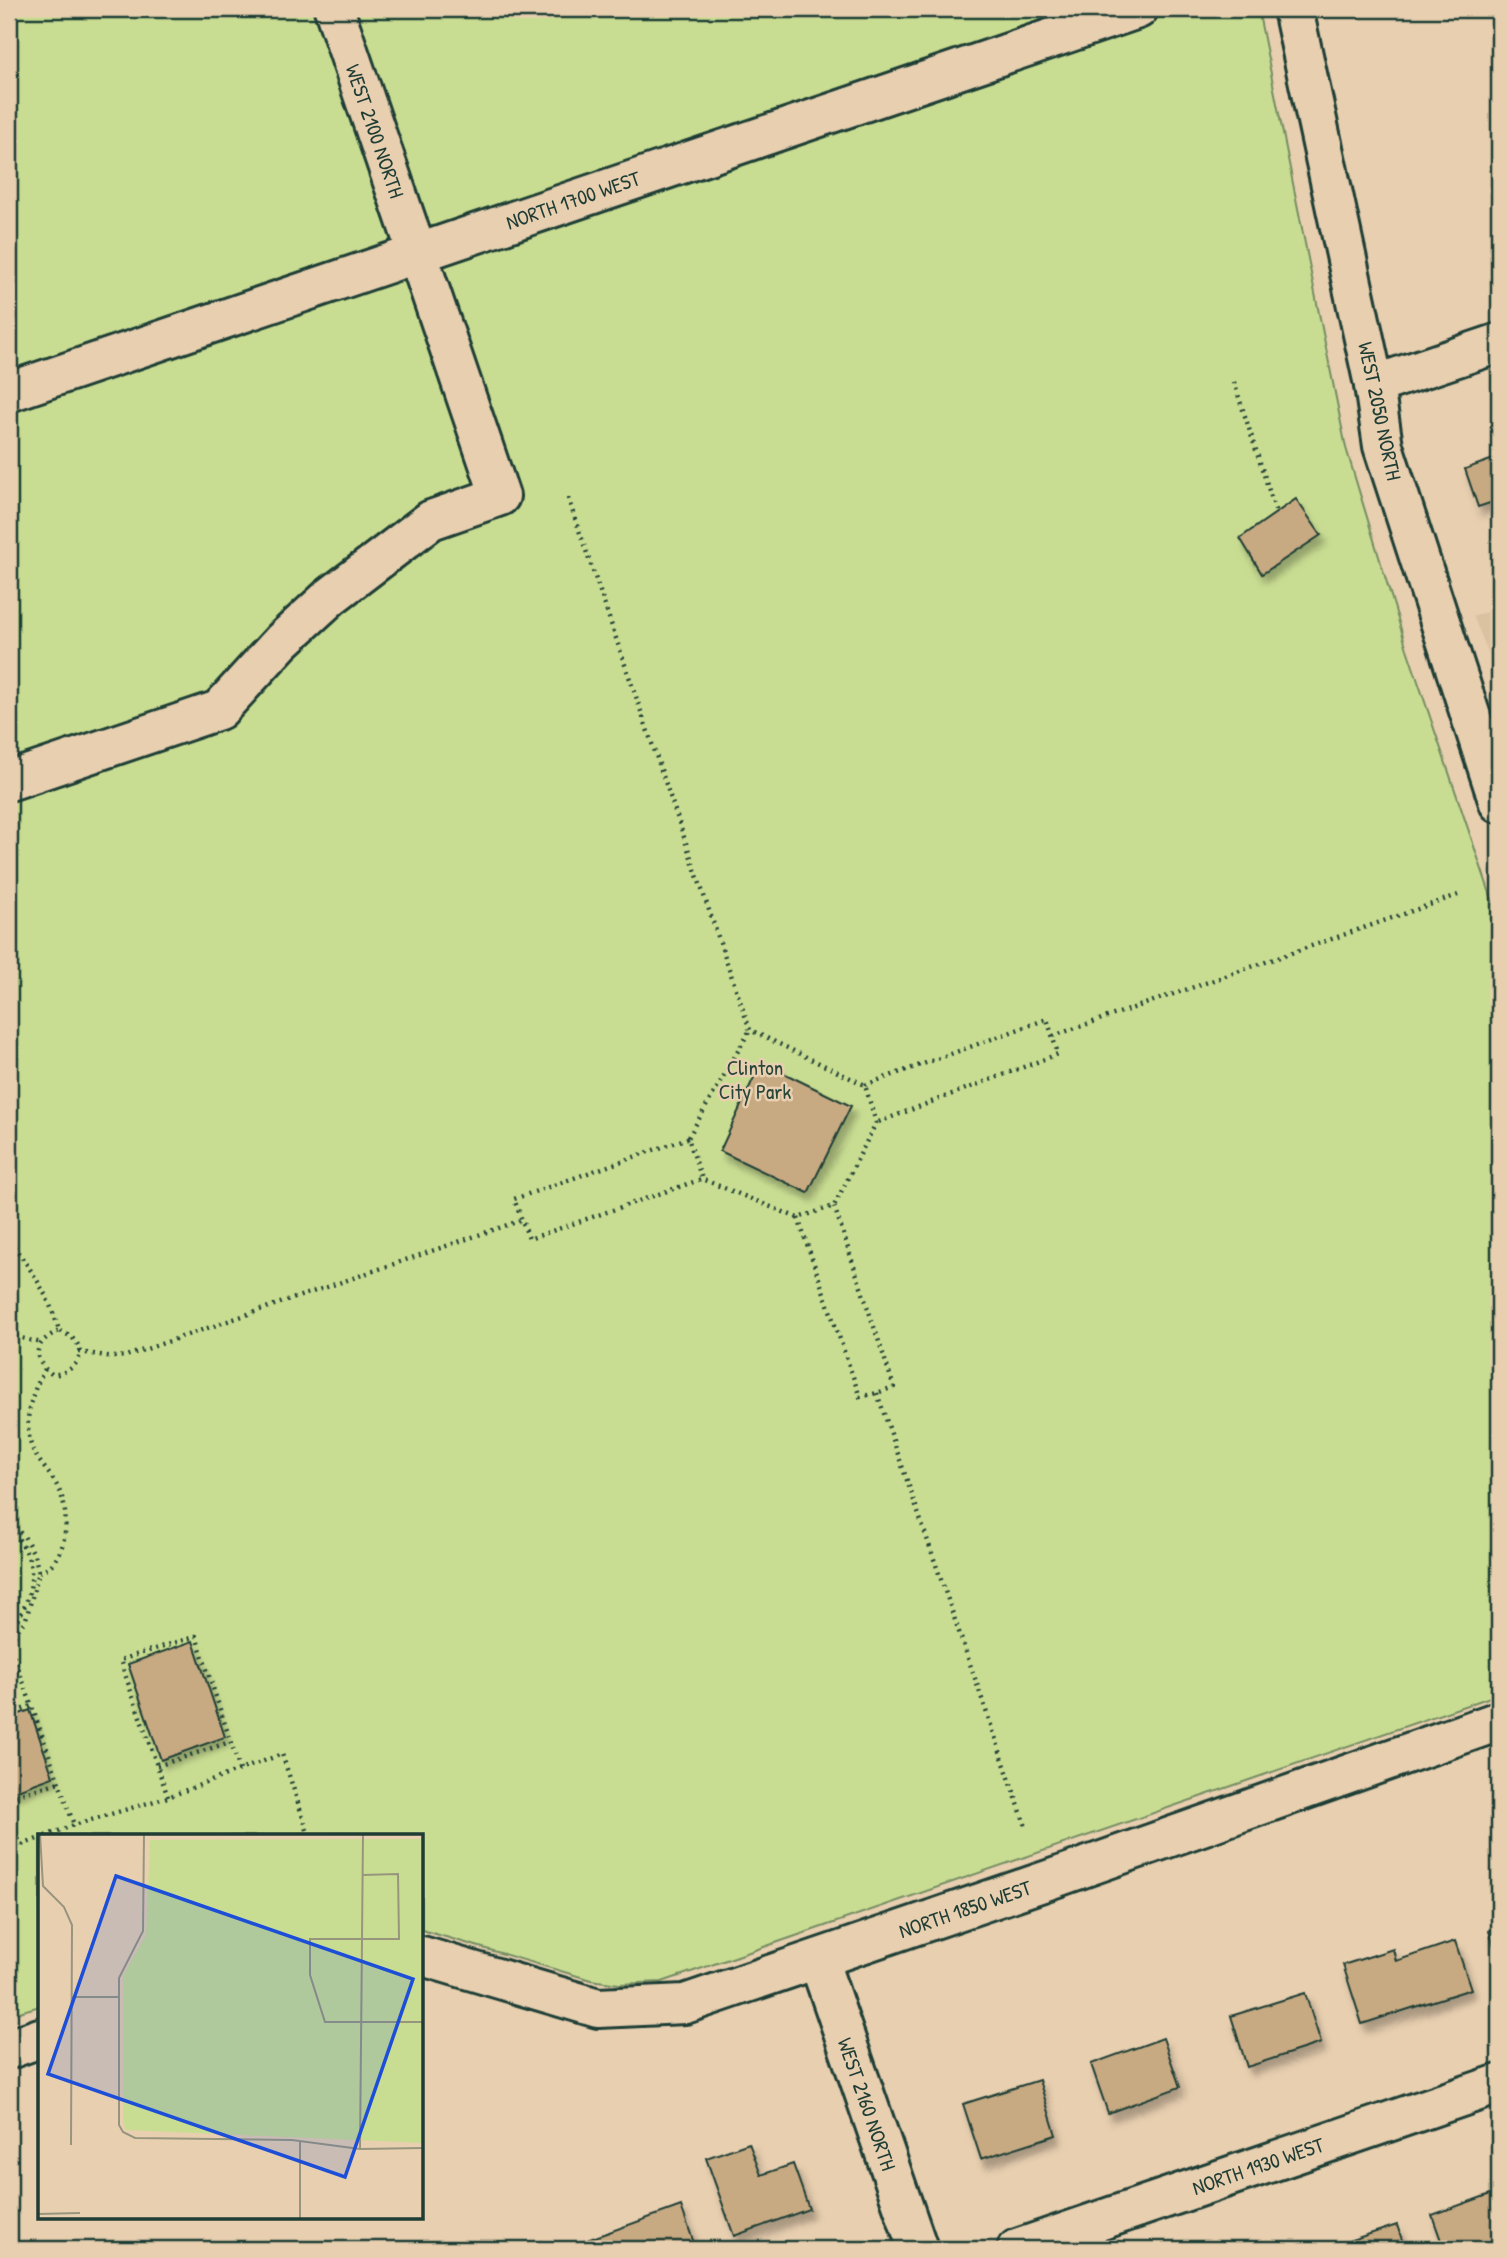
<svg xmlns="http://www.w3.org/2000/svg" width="1508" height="2258" font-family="'Patrick Hand',sans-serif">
<defs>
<filter id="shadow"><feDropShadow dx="4.5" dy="8" stdDeviation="3.5" flood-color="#0004"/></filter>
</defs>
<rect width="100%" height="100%" fill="#e8cfb0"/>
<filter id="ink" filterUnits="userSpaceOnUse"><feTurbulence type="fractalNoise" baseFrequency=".0143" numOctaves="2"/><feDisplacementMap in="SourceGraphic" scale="14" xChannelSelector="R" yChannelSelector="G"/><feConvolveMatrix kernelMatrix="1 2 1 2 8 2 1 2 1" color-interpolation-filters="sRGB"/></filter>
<g filter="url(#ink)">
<path fill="#dac1a0" d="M1499 608V678L1473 616Z"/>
<path fill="#c9dd92" stroke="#748d63" stroke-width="2" d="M9 9H1258L1346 448 1407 649 1499 920V1694L662 1982 619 1984 591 1980 422 1930V1836H40V2006L9 2015Z"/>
<g fill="#c8aa82" stroke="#1f3d34" stroke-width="2" filter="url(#shadow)">
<path d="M1499 457V500L1478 507 1465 469Z"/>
<path d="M1296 499 1321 535 1262 574 1240 538Z"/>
<path d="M761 1062 851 1106 808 1193 720 1151Z"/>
<path d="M193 1641 225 1737 161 1760 128 1664Z"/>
<path d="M30 1710 53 1777 9 1793V1718Z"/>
<path d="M1499 1927V1960L1489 1931Z"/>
<path d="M1455 1941 1471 1989 1362 2024 1343 1965 1393 1949 1396 1961Z"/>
<path d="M1305 1993 1321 2043 1247 2067 1231 2016Z"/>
<path d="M1163 2038 1180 2087 1108 2113 1091 2064Z"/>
<path d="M1039 2080 1056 2135 981 2159 963 2104Z"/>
<path d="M749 2143 761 2175 793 2164 809 2209 734 2236 706 2158Z"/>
<path d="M1499 2191V2242L1480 2249H1444L1432 2215Z"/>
<path d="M681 2206 696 2249H575L573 2245Z"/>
<path d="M1397 2225 1405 2249H1324Z"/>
<path d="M541 2241 544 2249H517Z"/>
</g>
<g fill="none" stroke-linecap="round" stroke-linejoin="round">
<defs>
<g id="minor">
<path d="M1293 9 1374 385 1383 446 1499 803"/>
<path d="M1374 385 1499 343"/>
<path d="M9 392 1138 9"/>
<path d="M9 781 219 710 282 641 330 597 431 520 500 496 334 9"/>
<path d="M422 1956 598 2008 685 2004 1057 1877 1499 1721"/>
<path d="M818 1959 918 2249"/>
<path d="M9 2049 40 2038"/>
<path d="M1017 2249 1499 2084"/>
</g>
</defs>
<use href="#minor" stroke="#1f3d34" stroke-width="44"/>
<g stroke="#1f3d34" stroke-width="4.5" stroke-dasharray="2 5" stroke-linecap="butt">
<path d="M1234 382 1276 512"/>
<path d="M568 498 750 1030 865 1085 876 1123 834 1206 798 1218 702 1179 688 1138 750 1030"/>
<path d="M1053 1036 1458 895"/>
<path d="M865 1085 1047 1019 1058 1054 876 1123"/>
<path d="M688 1138 514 1199 529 1239 702 1179"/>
<path d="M798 1218 860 1397 877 1393 894 1387 834 1206"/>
<path d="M9 1241C31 1268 50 1297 59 1331 90 1341 85 1370 53 1375 29 1358 35 1341 59 1331"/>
<path d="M9 1335 41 1343"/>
<path d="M79 1352 114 1357 126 1356 522 1220"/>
<path d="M877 1393 1026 1827"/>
<path d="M9 1523 24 1536 34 1554 39 1572 26 1619 9 1642"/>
<path d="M9 1529C42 1558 35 1600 9 1631"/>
<path d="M39 1572C45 1569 53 1565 56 1559 68 1541 68 1511 60 1492 53 1474 34 1460 30 1441 24 1415 32 1392 45 1369"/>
<path d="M9 1642 74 1825"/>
<path d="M9 1714 32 1706"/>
<path d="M157 1766 230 1742"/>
<path d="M168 1797 120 1660 196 1636 240 1770"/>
<path d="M9 1798 59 1782"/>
<path d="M9 1812 21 1846"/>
<path d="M45 1836 74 1825 168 1797 282 1754 309 1836"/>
<path d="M9 1850 40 1838"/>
</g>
<use href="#minor" stroke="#e8cfb0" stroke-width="38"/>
</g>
</g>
<g text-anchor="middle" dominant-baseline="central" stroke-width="5" stroke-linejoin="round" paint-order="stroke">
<g font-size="21" fill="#1f3d34" stroke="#e8cfb0">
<text transform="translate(375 131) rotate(71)">WEST 2100 NORTH</text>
<text transform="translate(573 200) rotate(-19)">NORTH 1700 WEST</text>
<text transform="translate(1380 411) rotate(78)">WEST 2050 NORTH</text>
<text transform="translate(965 1909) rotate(-19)">NORTH 1850 WEST</text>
<text transform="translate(867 2104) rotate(71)">WEST 2160 NORTH</text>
<text transform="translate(1258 2166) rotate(-19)">NORTH 1930 WEST</text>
</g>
<g font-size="21" fill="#284539" stroke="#e8cfb0">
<text x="755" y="1067">Clinton<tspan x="755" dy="24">City Park</tspan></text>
</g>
</g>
<g transform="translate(38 1834)">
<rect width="385" height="385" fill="#e8cfb0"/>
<path d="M385 5V309L88 296 85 289V142L108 101 112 6Z" fill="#c9dd92"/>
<path fill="none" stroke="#98957e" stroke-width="2" d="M2 0 5 52 26 73 34 91 33 311M106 0 105 97 81 144V291L85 298 97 304 254 306 322 315 385 314M324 41 360 40 361 105H272V141L287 188H385M33 163H80M322 315 325 0M0 380 42 379M262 385V308"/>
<path fill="#1d4ed8" fill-opacity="0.15" stroke="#1d4ed8" stroke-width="3.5" d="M78 42 375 145 307 343 10 240Z"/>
<rect width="385" height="385" fill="none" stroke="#1f3d34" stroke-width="3.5"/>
</g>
<rect width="1508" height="2258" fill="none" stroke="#e8cfb0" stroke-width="35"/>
<rect x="18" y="18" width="1473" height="2223" fill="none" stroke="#1f3d34" stroke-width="2.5" filter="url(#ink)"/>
</svg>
